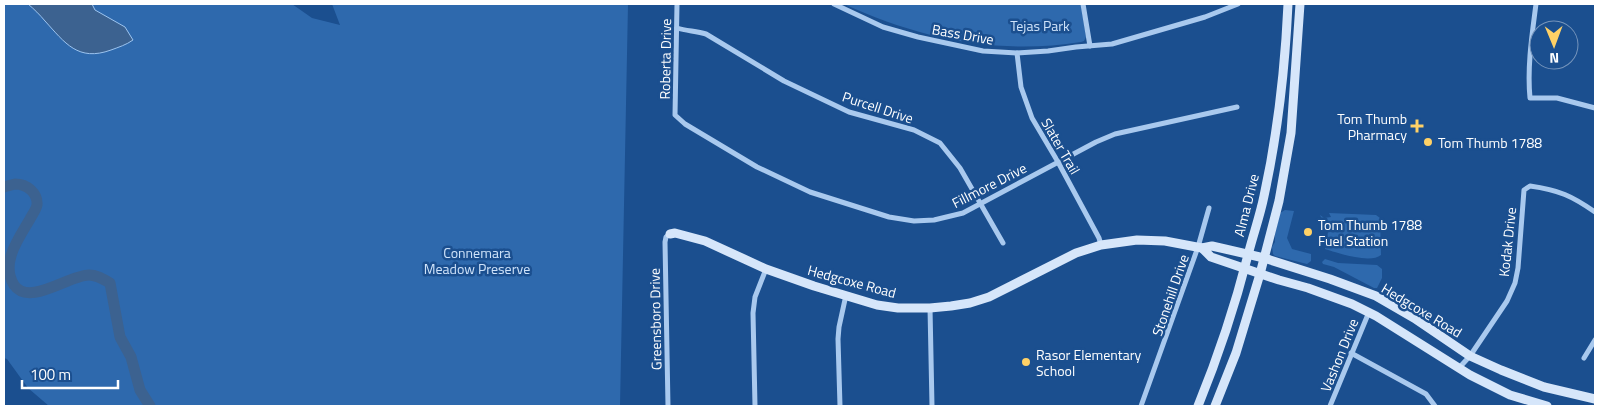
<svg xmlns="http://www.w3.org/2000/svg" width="1599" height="410" font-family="'Titillium Web',sans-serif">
<rect width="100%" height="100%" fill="#1b4f8f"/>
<g fill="#2e69ad">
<path d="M4 4H292L312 18 340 25 332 4H628L620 406H49L28 388 7 359 4 358Z"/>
<path d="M844 4H1081L1086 37 1084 41 1081 42C998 55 920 39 844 4Z"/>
<path d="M1285 210 1294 211 1287 238 1292 249 1311 254V261L1307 264 1275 256 1273 254 1272 247 1275 242V234L1280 213Z"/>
<path d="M1329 213 1376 215 1380 218 1381 255C1370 264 1338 253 1325 249L1328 232 1320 215 1324 218 1331 217Z"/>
<path d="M1325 259 1338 263 1377 265 1382 269V278L1377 288H1374L1334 267 1323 264 1322 262Z"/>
</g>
<path fill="#3c6290" stroke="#9cc4f0" d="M28 4H92L95 10 125 27 133 40C126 45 119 47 111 50 78 62 65 43 45 21 40 15 34 9 28 4Z"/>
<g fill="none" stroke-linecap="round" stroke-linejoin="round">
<path stroke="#3c6290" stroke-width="11" d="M4 187C7 186 11 185 15 184 27 184 38 193 37 205 36 210 32 215 30 219 19 238 0 263 14 285 29 307 69 275 89 275 97 275 103 279 110 283L120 337 131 357 140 390 150 406"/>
<g stroke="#a9c9ee" stroke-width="5">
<path d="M677 4 675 115 685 124 757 167 810 192 889 217 914 221 934 220 963 213 1096 142 1115 134 1237 107"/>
<path d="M834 4 883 27 918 37 983 51 1017 53 1048 51 1076 47 1112 44 1205 17 1238 4"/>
<path d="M1083 4 1090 46"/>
<path d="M1536 4C1532 35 1527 67 1530 98H1557L1595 108"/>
<path d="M677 28C686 31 696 31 706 34L784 81 849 112 914 130 940 143 960 168 1003 243"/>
<path d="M1017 53 1021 87 1032 118 1058 162 1099 238 1101 245"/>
<path d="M930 308 932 406"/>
<path d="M1351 353 1426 394 1435 406"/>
<path d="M1584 358 1595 340"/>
<path d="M1458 369 1470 356 1507 301 1515 283 1518 268 1524 190 1530 186C1559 190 1572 196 1595 212"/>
<path d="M668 406 665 242 666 237 670 234"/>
<path d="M755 406 753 313 755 297 766 269"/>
<path d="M840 406 838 339 839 327 846 295"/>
<path d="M1141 406 1198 247 1209 208"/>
<path d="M1330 406 1369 312"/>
</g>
<g stroke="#d6e6fa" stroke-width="9">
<path d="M670 234 675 233 705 241 766 269 814 286 877 305 898 308H930L951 306 970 303 989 297 1076 253 1101 245 1137 240 1165 241 1202 248 1212 246 1264 258 1330 279 1376 296 1414 318 1470 356 1501 370 1544 387 1595 399"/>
<path d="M1202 248 1211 257 1279 280 1308 288 1352 304 1376 316 1470 375 1510 395 1547 406"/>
<path d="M1198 406C1218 357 1235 306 1248 255 1253 235 1260 216 1264 196 1278 132 1285 69 1288 4"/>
<path d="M1215 406 1236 353 1260 274 1279 201 1291 133 1300 4"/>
</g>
</g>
<g fill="#ffd166" stroke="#1b4f8f" stroke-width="2">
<path d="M1414.5 118.5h5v5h5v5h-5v5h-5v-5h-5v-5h5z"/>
<circle cx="1428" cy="142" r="5"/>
<circle cx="1308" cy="232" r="5"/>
<circle cx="1026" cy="362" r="5"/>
</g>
<g text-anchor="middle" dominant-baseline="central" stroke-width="5" stroke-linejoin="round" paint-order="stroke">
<g font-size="14" fill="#cfe3fa" stroke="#1b4f8f">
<text x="1040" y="25">Tejas Park</text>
<text x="477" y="252">Connemara<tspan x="477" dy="16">Meadow Preserve</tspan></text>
</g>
<g font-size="14" fill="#fff" stroke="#1b4f8f">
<text transform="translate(963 34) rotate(10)">Bass Drive</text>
<text transform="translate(665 59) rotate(-89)">Roberta Drive</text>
<text transform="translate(878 107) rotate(18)">Purcell Drive</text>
<text transform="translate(1061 146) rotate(60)">Slater Trail</text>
<text transform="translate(989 185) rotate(-27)">Fillmore Drive</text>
<text transform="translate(1246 205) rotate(-76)">Alma Drive</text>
<text transform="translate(1507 242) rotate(-84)">Kodak Drive</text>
<text transform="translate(852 281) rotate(15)">Hedgcoxe Road</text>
<text transform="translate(1170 295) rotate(-71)">Stonehill Drive</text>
<text transform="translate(1422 310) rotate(31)">Hedgcoxe Road</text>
<text transform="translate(655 319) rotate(-91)">Greensboro Drive</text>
<text transform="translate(1339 355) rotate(-68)">Vashon Drive</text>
</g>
<g font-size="14" fill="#fff" stroke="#1b4f8f" text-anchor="start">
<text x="1407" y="118" text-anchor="end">Tom Thumb<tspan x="1407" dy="16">Pharmacy</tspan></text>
<text x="1438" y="142">Tom Thumb 1788</text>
<text x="1318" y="224">Tom Thumb 1788<tspan x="1318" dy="16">Fuel Station</tspan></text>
<text x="1036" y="354">Rasor Elementary<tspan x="1036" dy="16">School</tspan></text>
</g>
</g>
<rect width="1599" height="410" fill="none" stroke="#ffffff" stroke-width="10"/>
<g transform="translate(1554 45) rotate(179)"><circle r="24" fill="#1b4f8f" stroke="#7695bc"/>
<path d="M0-4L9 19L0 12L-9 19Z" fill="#ffd166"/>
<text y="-8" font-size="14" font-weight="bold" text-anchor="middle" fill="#ffffff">N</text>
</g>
<path d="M22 380v8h96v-8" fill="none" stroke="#ffffff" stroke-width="2.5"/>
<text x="30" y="380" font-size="15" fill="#ffffff" stroke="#1b4f8f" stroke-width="4" paint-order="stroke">100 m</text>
</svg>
